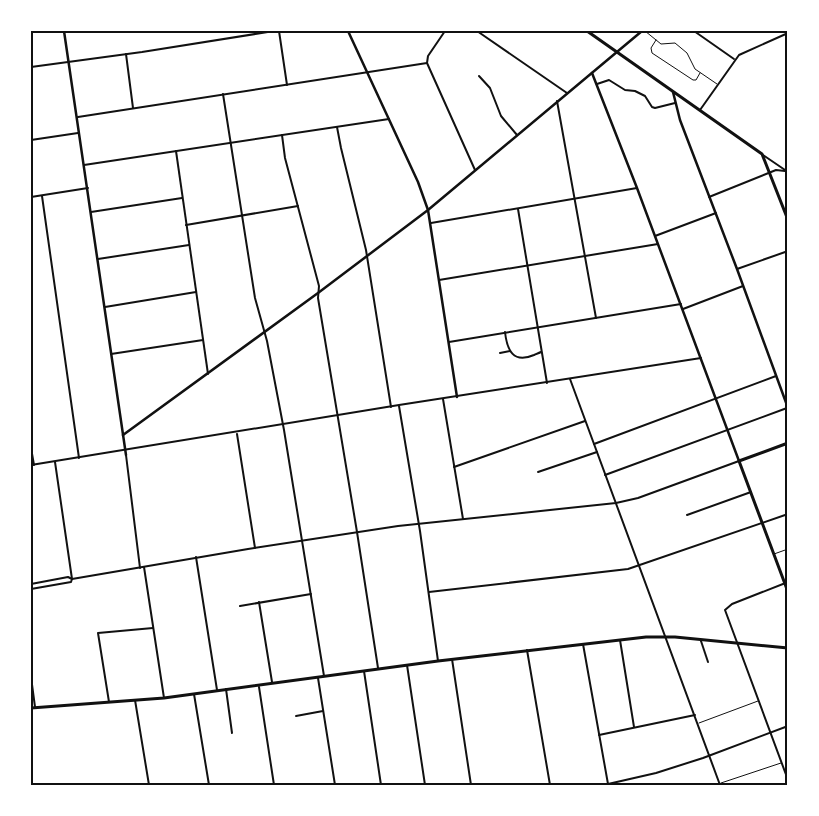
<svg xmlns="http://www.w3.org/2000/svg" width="819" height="816" font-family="'DejaVu Sans',sans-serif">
<rect width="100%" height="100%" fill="#fff"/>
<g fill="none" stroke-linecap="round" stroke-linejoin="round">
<g stroke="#111" stroke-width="1">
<path d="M645 31 661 44 675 43 687 53 695 69 717 84"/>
<path d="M656 40 651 48 652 53 693 80H696L700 73"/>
<path d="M774 554 788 549"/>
<path d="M699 723 758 701"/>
<path d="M721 783 781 763"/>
</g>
<g stroke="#111" stroke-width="2">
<path d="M279 31 287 85"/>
<path d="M477 31 567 93"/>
<path d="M694 31 734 59"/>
<path d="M126 54 133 108"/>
<path d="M427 63 475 170"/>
<path d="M427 63 428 56 445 31"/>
<path d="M31 67 142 52 274 31"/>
<path d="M479 76 490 88 501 116 517 135"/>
<path d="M597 84 609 80 625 90 635 91 645 96 652 107 655 108 675 103"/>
<path d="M223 94 255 298 267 341 284 430 324 676"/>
<path d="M557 101 596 318"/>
<path d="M700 110 739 55 788 33"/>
<path d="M78 117 427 63"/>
<path d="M337 127 341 148 366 250 391 407"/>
<path d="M282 135 285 158 319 286 318 298 357 532 378 668"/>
<path d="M31 140 78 133"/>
<path d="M176 151 208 374"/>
<path d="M763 155 788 172"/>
<path d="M84 165 389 119"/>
<path d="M42 196 79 458"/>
<path d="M31 197 88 188"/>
<path d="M709 197 776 170 785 171"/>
<path d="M518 209 547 383"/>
<path d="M91 212 182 198"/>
<path d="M431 223 637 188"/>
<path d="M186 225 298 206"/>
<path d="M655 236 716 213"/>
<path d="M98 259 189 245"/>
<path d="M737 269 788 251"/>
<path d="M439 280 658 244"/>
<path d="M105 307 196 292"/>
<path d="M683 309 743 286"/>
<path d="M505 332C507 350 513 364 534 355 536 354 539 353 541 352"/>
<path d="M449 342 681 304"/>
<path d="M500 353 510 351"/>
<path d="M111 354 203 340"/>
<path d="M570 379 720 785"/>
<path d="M443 399 463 519"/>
<path d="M399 406 420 531 438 661"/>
<path d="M237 434 255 548"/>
<path d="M594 444 776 376"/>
<path d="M31 448 34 465"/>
<path d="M126 455 140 568"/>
<path d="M55 462 72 579"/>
<path d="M31 465 399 405 701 358"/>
<path d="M454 467 585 421"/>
<path d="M538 472 597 452"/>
<path d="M605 475 787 408"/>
<path d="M687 515 751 492"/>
<path d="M196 557 217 690"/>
<path d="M144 567 164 698"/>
<path d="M788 582 732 604 725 610 788 780"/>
<path d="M31 584 68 577 72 579"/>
<path d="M31 589 71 582 72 579 248 549 398 526 616 503 638 498 739 461"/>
<path d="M429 592 628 569 788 514"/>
<path d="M259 602 272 682"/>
<path d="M240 606 311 594"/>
<path d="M620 640 634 727"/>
<path d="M701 641 708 662"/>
<path d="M583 644 608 784"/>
<path d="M527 650 550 785"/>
<path d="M452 659 471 785"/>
<path d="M407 665 425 785"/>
<path d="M364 671 381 785"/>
<path d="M31 677 35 707"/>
<path d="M318 678 335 785"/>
<path d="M259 687 274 785"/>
<path d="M226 689 232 733"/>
<path d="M194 694 209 785"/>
<path d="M135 700 149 785"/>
<path d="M109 702 98 633 153 628"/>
<path d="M296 716 323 711"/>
<path d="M599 735 695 715"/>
<path d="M608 784 656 773 703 758 788 726"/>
</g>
<g stroke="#111" stroke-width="2.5">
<path d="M64 31 126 455"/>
<path d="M348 31 418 182 428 210 457 397"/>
<path d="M592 73 637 188 739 461"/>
<path d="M673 92 680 120 737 269 788 408"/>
<path d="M123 435 318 293 428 210 642 31"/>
</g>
<g stroke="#111" stroke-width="3">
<path d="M587 31 762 154 788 220"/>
<path d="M788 443 739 461 788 592"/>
</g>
<path stroke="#111" stroke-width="3" d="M31 708 164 698 438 661 646 637H675L788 648"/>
</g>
<rect width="819" height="816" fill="none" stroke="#ffffff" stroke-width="65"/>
<rect x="32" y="32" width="754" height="752" fill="none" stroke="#111" stroke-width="2"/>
</svg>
